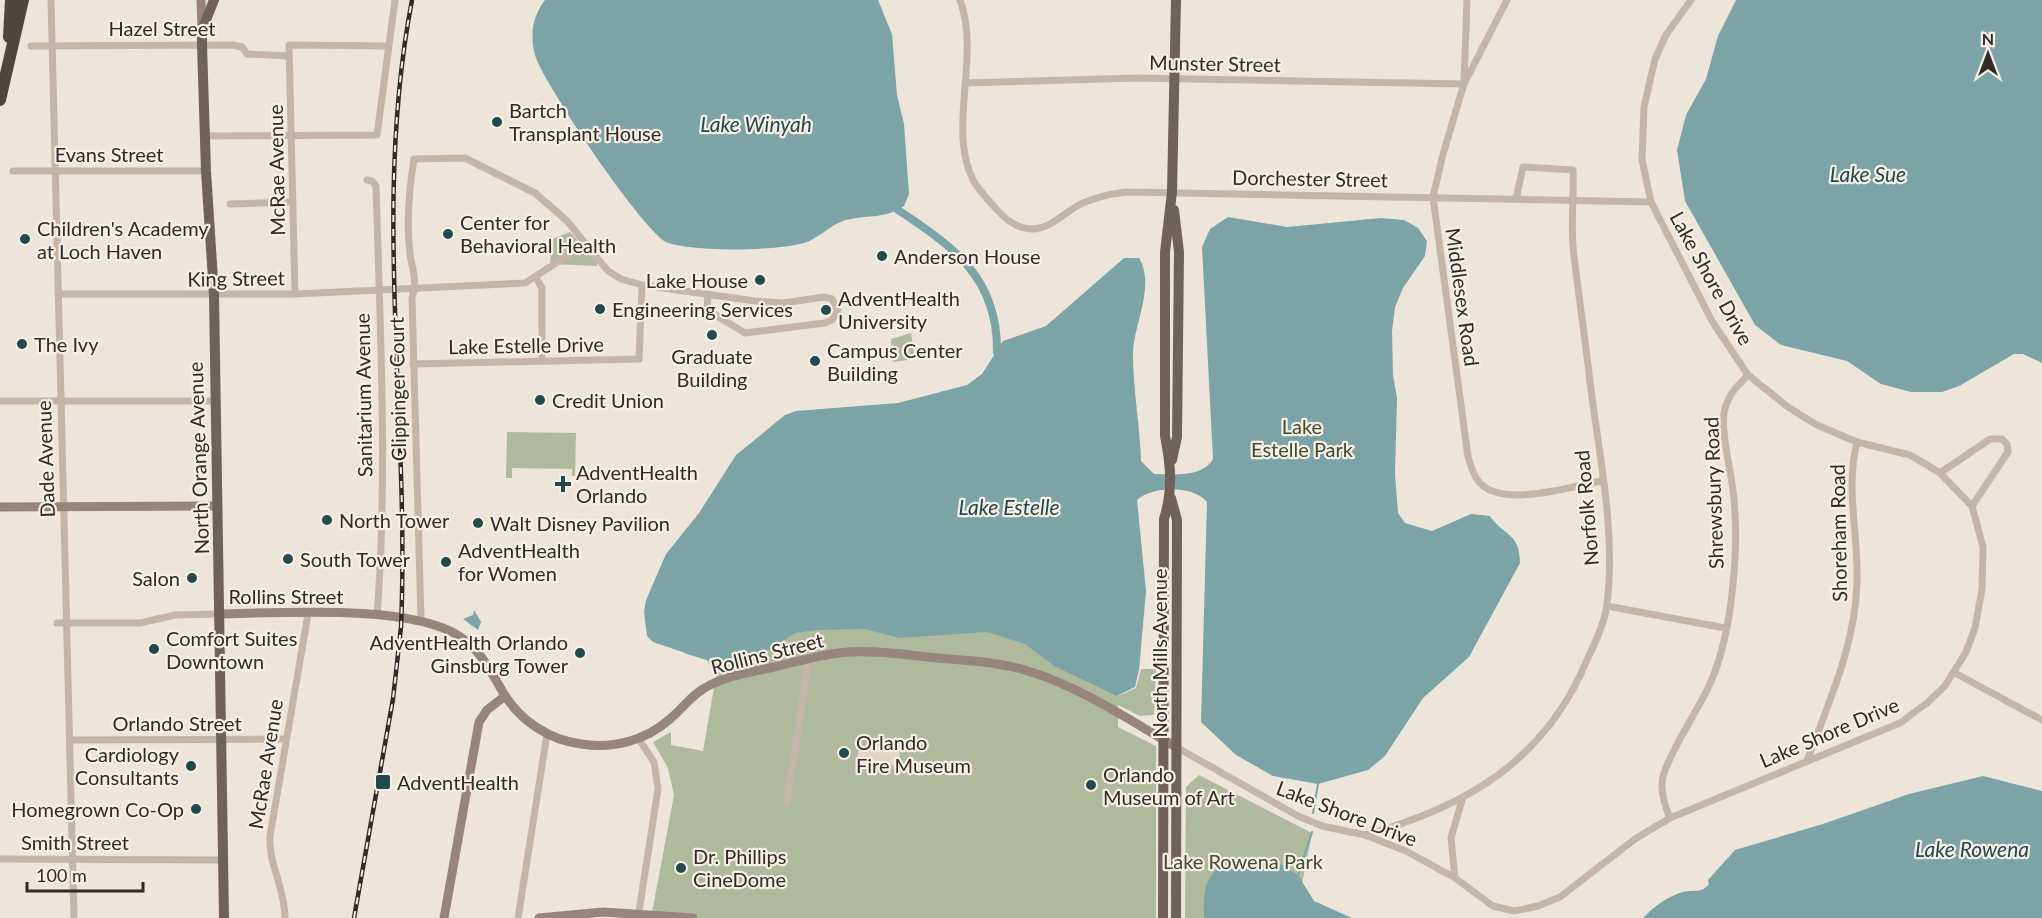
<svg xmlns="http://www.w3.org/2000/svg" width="2042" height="918" font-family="Lato,sans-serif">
<rect width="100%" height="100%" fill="#ede5d9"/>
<g fill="#afba9c">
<path d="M570 232 597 263V266L550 264 552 239Z"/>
<path d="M911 333 915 359 893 362 891 339Z"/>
<path d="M507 432 576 433 575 476H572V469L512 468V478H506Z"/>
<path d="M968 613 1118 671V696L1136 688 1141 669H1156L1154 715 1140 716 1118 705V727L1156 746V918H651L674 795 668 768 653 742 671 732V745L703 751 716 676 707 660 683 653 769 633Z"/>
<path d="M1199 775 1312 833 1300 894V918H1185L1186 787Z"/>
</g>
<path fill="#e4d6c2" d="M871 745 900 749 899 766 857 763 858 751 866 752Z"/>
<g fill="#7ca4a7">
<path d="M545 0H878L892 34 897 95 904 124 909 194 904 206C884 220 865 214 843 221 829 226 818 239 804 243 774 251 697 252 668 243 645 235 543 83 535 55 530 35 532 17 545 0Z"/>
<path d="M1736 0H2042V363L2023 354H2014L1959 386 1942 392H1911L1881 384 1847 361 1781 345 1755 325 1685 201 1677 150 1686 115 1706 79 1718 36Z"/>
<path d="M1228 217 1287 227 1381 218 1404 220 1418 228 1427 241 1425 256 1403 288 1395 307 1392 331 1393 375 1397 398 1395 474 1398 513 1405 523 1432 531 1471 514 1490 516C1503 536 1520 532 1520 563L1469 657 1423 698 1385 756 1368 770 1318 784 1273 776 1236 755 1201 722 1207 502C1192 485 1153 486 1137 500L1146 591 1139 670 1135 687 1117 696 1054 666 1025 644 987 632 899 638 865 629 816 630 795 633 760 656 715 663 653 642 647 636 644 612 646 600 666 554 699 513 736 455 785 415 796 411 898 403 967 385 982 374 1003 341 1046 326 1124 258H1139C1156 286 1133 325 1133 354 1133 390 1140 425 1141 461L1154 474C1173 474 1202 478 1213 459L1202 247 1210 229Z"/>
<path d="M474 610 481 622 478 630 463 619 473 615Z"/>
<path d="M1983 776 2042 791V918H1643C1655 906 1666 897 1683 892 1694 889 1701 894 1709 884L1708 880 1735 850 1823 824 1909 794Z"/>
<path d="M1230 857 1275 861 1298 875 1314 901 1352 918H1204C1203 886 1205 877 1230 857Z"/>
</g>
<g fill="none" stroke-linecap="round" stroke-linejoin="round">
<g stroke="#7ca4a7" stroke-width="2">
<path d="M1313 813 1318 784"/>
<path d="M1298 875 1312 832"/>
</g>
<path stroke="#7ca4a7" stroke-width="8" d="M898 210C954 247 998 278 997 352"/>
<g stroke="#c4b5a7" stroke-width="7">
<path d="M51 0 74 918"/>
<path d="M960 0C981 55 947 128 973 180 979 191 989 200 996 209 1006 220 1020 230 1035 229 1052 227 1064 213 1079 205 1094 197 1110 194 1127 192L1651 202"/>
<path d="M1507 0 1464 84 1443 154 1433 197 1468 457C1471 466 1473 475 1479 482 1502 509 1572 486 1602 481"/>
<path d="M31 46 233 45 242 47 247 54 289 56"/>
<path d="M1464 82 1467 0"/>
<path d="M966 83 1137 78 1464 84"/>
<path d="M205 136 377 135 395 0"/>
<path d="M13 171H206"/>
<path d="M367 180 372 181 376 186C380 328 388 473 377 615"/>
<path d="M230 204 293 202"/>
<path d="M536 278 542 288V360"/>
<path d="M58 294H295L525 283 586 244"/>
<path d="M295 294 289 45 388 46"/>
<path d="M413 364 639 359 642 285"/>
<path d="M0 401H214"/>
<path d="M1940 473 1990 439H2002L2007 444 2008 452 1972 506"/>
<path d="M1607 606 1725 628"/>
<path d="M421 620 412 298C418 280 412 270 410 253 406 221 409 190 414 159L465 158 535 193 567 221 608 271 621 279 642 285 755 301 783 303 824 297 832 299 838 310 832 320 825 323 745 333 707 310 708 295"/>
<path d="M57 623H140L175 615 220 614"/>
<path d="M1955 673 2042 720"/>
<path d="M638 738 654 762 658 789 638 918"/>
<path d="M70 740 284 739"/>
<path d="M1176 747 1298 816 1322 826 1365 835 1406 851 1455 878 1493 906 1514 911 1538 906 1560 897 1635 839 1670 818 1900 723 1927 703 1945 686 1966 652 1975 628 1982 589 1983 547 1972 506 1940 473 1910 455 1857 442 1817 425 1788 407 1748 375 1712 321 1651 202 1642 160 1644 107 1655 59 1666 35 1691 0"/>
<path d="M1807 761C1828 704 1855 646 1857 584 1859 537 1845 489 1857 442"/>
<path d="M787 801 809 659"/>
<path d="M1670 818C1664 804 1659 787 1664 773 1674 745 1695 715 1708 688 1732 639 1739 552 1734 499 1732 474 1721 435 1724 413 1727 396 1737 386 1748 375"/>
<path d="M1365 835C1466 807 1545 761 1587 660 1595 643 1605 622 1607 604 1616 531 1599 455 1590 382 1585 337 1578 292 1573 247 1571 221 1574 195 1573 170L1523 167 1516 199"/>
<path d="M0 859 222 860"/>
<path d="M1455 878 1451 838 1462 800"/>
<path d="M285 918C285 888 268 863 270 836L308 614"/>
<path d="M518 918 547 734"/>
</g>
<g stroke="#978579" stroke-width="9">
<path d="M201 0 202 28"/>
<path d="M0 507 215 506"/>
<path d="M220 614C281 613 410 604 459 636 481 650 491 672 504 694 521 721 549 740 581 744 613 749 645 741 670 719 683 708 693 693 710 685 728 676 750 672 770 668 796 662 822 654 848 652 881 650 915 656 948 659 976 661 1005 663 1031 672 1082 688 1131 721 1176 747"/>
<path d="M444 918 479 722 487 710 505 696"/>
<path d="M539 918 603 912 693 918"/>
</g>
<g stroke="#716259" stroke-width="10">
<path d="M214 0 202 30V45L206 171 214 295 224 918"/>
<path d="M1172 460 1177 437 1179 252 1174 210"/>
<path d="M1171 498 1177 520 1176 918"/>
<path d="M1163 918 1164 519C1173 490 1171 466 1165 436V252L1172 192 1176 0"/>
</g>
<g stroke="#51453f" stroke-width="12">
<path d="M9 37 11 0"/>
<path d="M0 100 23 0"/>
</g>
<defs>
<path id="rail" d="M354 918 393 699 401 627C410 418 372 208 412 0"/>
</defs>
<use href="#rail" stroke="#312a27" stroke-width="4.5"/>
<use href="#rail" stroke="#f6efe5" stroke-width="2" stroke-dasharray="7" stroke-linecap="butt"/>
</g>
<g fill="#22494d" stroke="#f6efe5" stroke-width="2">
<circle cx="497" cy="122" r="6"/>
<circle cx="448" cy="234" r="6"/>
<circle cx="25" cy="239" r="6"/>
<circle cx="882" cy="256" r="6"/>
<circle cx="760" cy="280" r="6"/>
<circle cx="600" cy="309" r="6"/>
<circle cx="826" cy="310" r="6"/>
<circle cx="712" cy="335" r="6"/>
<circle cx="22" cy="344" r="6"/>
<circle cx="815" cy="361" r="6"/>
<circle cx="540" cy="400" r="6"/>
<path d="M560 475h6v6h6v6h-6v6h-6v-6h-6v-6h6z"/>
<circle cx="327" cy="520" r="6"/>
<circle cx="478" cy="523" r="6"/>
<circle cx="288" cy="559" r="6"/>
<circle cx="446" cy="562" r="6"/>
<circle cx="192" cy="578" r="6"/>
<circle cx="154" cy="649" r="6"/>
<circle cx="580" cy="653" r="6"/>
<circle cx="844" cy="753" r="6"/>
<circle cx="191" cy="766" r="6"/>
<rect x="375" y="774" width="16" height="16" rx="3"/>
<circle cx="1091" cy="785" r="6"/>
<circle cx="196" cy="809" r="6"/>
<circle cx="681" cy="868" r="6"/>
</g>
<g text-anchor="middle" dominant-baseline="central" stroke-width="4.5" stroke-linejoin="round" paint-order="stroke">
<g font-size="20" fill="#312a27" stroke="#f6efe5">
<text x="162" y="28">Hazel Street</text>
<text transform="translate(1215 63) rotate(1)">Munster Street</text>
<text x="109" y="154">Evans Street</text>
<text transform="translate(276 170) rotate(-91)">McRae Avenue</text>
<text transform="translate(1310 178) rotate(1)">Dorchester Street</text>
<text transform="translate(236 278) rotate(-1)">King Street</text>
<text transform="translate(1712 278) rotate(61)">Lake Shore Drive</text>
<text transform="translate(1463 297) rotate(82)">Middlesex Road</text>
<text transform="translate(526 345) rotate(-1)">Lake Estelle Drive</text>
<text transform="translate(397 389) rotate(-91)">Clippinger Court</text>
<text transform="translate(363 395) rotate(-91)">Sanitarium Avenue</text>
<text transform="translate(198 458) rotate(-92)">North Orange Avenue</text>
<text transform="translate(45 459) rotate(-92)">Dade Avenue</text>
<text transform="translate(1713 493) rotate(-92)">Shrewsbury Road</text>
<text transform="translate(1586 508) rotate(-95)">Norfolk Road</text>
<text transform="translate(1838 533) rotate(-91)">Shoreham Road</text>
<text x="286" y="596">Rollins Street</text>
<text transform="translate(767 653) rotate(-14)">Rollins Street</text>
<text transform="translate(1159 653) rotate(-90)">North Mills Avenue</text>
<text x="177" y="723">Orlando Street</text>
<text transform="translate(1829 732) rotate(-23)">Lake Shore Drive</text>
<text transform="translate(265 764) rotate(-81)">McRae Avenue</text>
<text transform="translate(1347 813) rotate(21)">Lake Shore Drive</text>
<text x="75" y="842">Smith Street</text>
</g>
<g font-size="20" fill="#312a27" stroke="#f6efe5" text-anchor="start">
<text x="509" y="110">Bartch<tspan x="509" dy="23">Transplant House</tspan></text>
<text x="460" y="222">Center for<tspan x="460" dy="23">Behavioral Health</tspan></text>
<text x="37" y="228">Children's Academy<tspan x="37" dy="23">at Loch Haven</tspan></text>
<text x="894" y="256">Anderson House</text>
<text x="748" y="280" text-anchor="end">Lake House</text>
<text x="838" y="298">AdventHealth<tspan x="838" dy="23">University</tspan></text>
<text x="612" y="309">Engineering Services</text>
<text x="34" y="344">The Ivy</text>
<text x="827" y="350">Campus Center<tspan x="827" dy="23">Building</tspan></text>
<text x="712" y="356" text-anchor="middle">Graduate<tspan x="712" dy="23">Building</tspan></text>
<text x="552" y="400">Credit Union</text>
<text x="576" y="472">AdventHealth<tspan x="576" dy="23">Orlando</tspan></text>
<text x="339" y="520">North Tower</text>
<text x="490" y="523">Walt Disney Pavilion</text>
<text x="458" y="550">AdventHealth<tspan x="458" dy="23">for Women</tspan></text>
<text x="300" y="559">South Tower</text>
<text x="180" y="578" text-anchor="end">Salon</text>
<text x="166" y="638">Comfort Suites<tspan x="166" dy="23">Downtown</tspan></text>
<text x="568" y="642" text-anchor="end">AdventHealth Orlando<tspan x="568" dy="23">Ginsburg Tower</tspan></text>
<text x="856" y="742">Orlando<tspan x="856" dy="23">Fire Museum</tspan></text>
<text x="179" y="754" text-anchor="end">Cardiology<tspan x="179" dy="23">Consultants</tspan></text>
<text x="1103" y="774">Orlando<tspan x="1103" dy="23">Museum of Art</tspan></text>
<text x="397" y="782">AdventHealth</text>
<text x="184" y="809" text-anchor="end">Homegrown Co-Op</text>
<text x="693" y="856">Dr. Phillips<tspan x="693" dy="23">CineDome</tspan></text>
</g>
<g font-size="20" fill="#404c2e" stroke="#f6efe5">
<text x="1302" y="426">Lake<tspan x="1302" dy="23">Estelle Park</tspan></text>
<text x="1243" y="861">Lake Rowena Park</text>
</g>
<g font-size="21" font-style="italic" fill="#22494d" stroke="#f6efe5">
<text x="756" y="123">Lake Winyah</text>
<text x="1868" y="173">Lake Sue</text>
<text x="1009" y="506">Lake Estelle</text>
<text x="1972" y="848">Lake Rowena</text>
</g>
</g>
<g transform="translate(1988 54)" stroke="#f6efe5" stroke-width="4.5" paint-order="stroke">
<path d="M0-4.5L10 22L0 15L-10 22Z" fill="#312a27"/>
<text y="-9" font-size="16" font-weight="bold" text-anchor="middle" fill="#312a27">N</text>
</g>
<path d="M27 882v9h116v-9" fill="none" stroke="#312a27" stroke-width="3"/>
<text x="36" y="882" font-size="18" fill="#312a27" stroke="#f6efe5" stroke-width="4.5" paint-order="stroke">100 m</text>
</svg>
